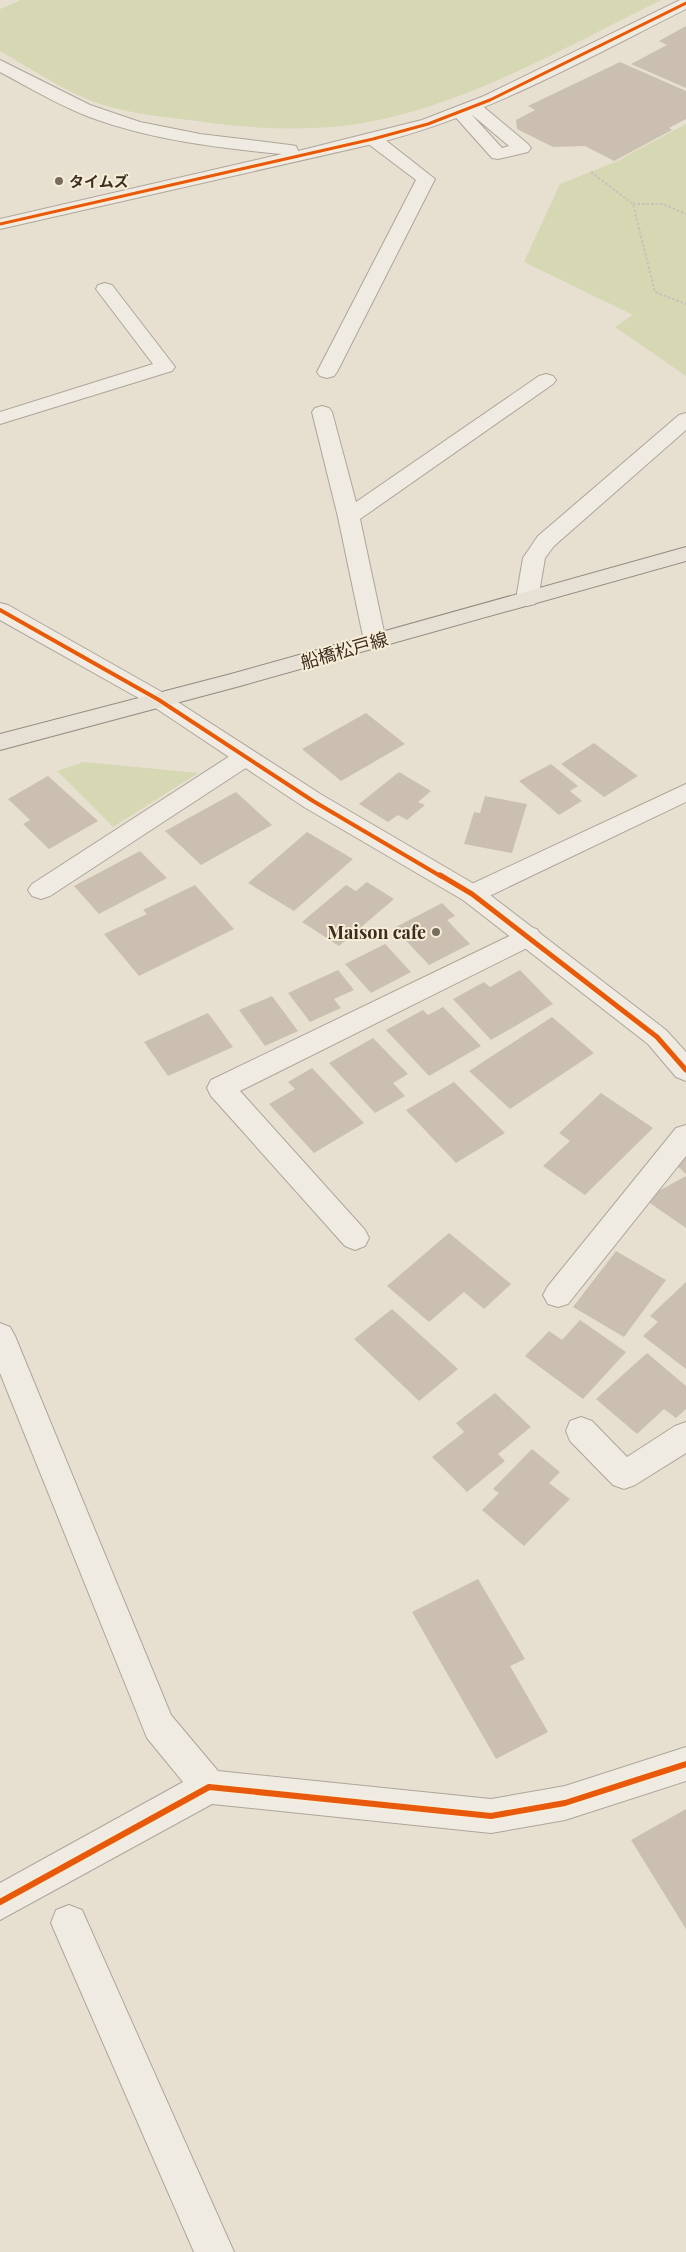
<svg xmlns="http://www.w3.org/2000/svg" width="686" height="2252" font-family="'Playfair Display','Noto Sans JP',serif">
<rect width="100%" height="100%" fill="#e7e0d1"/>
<g fill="#d6d7b3">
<path d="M21 0H661C560 50 446 117 332 127 289 130 247 128 204 122 169 117 134 115 100 104 65 92 32 69 0 51V9Z"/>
<path d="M686 124V376L615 327 633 315 524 262 560 184 615 162Z"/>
<path d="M84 762 198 773 113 827 57 771Z"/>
</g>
<g fill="#cbbfb2">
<path d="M686 26V88L631 64 667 45 659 41Z"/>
<path d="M620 62 686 91V119L669 128 672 130 614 161 585 146 553 147 517 129 516 120 535 110 528 106Z"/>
<path d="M366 713 405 744 341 781 302 749Z"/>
<path d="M594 743 638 776 604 797 561 764Z"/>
<path d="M551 764 578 786 570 791 582 801 559 815 519 781Z"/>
<path d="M399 772 431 791 418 802 425 805 407 820 398 815 388 822 359 804Z"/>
<path d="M48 776 98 821 49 849 23 824 30 820 8 799Z"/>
<path d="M236 792 272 825 201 865 165 831Z"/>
<path d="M485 796 527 804 512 853 464 844 474 812 480 813Z"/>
<path d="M307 832 353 859 294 911 248 883Z"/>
<path d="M140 851 167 878 99 914 74 886Z"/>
<path d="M367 882 394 899 339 946 302 922 346 885 356 891Z"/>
<path d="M195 885 234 929 139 976 104 934 147 914 143 910Z"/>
<path d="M442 903 455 916 447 920 470 944 429 965 394 928Z"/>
<path d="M385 944 411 972 371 993 345 964Z"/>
<path d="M338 970 354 990 334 999 341 1008 310 1022 288 993Z"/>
<path d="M520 970 553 1004 491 1040 453 999 484 982 490 987Z"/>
<path d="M272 996 298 1031 265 1046 239 1010Z"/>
<path d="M443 1007 481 1046 429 1076 386 1030 423 1010 428 1015Z"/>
<path d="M208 1013 233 1047 168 1076 144 1042Z"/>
<path d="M552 1017 594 1053 510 1109 469 1071Z"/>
<path d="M373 1038 408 1074 393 1083 405 1096 375 1113 329 1063Z"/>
<path d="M312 1068 364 1123 314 1153 269 1104 295 1089 288 1082Z"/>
<path d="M454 1082 505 1133 456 1163 406 1110Z"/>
<path d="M601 1093 653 1128 585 1195 543 1166 570 1141 559 1133Z"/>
<path d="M686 1157V1174L674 1163Z"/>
<path d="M686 1176V1228L644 1199Z"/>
<path d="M449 1233 511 1284 484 1309 464 1292 429 1322 387 1286Z"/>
<path d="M616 1251 666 1280 624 1337 573 1307Z"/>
<path d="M686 1282V1369L643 1336 658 1322 650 1316Z"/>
<path d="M392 1309 458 1369 419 1401 354 1339Z"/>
<path d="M580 1320 626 1352 583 1399 525 1356 549 1331 562 1340Z"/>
<path d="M647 1353 686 1386V1409L676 1418 664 1409 637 1434 596 1399Z"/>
<path d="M495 1393 531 1427 498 1454 505 1461 467 1492 432 1457 464 1432 456 1423Z"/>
<path d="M532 1449 560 1472 549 1483 570 1499 524 1546 482 1510 499 1493 493 1489Z"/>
<path d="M478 1579 525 1659 510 1666 548 1732 496 1759 412 1612Z"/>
<path d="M686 1809V1929L631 1840Z"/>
</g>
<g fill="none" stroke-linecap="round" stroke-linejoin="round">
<defs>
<g id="service">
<path d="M473 102 479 103 528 144 531 148 528 152 498 159 492 158 451 112 454 108H465L467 103ZM471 114 509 146 502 148Z"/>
<path d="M373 134 379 135 435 179 337 372 334 376 327 378 320 376 317 372 416 180 367 143 364 139 367 135Z"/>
<path d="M546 374 553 376 556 380 553 384 360 519 386 641 383 646 375 648 367 646 364 641 338 517 312 412 315 408 322 406 329 408 332 412 356 502 539 376Z"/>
<path d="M686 413V430L554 546 545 558 538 599 535 604 527 606 519 604 516 599 523 558 538 536 679 415Z"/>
<path d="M244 750 252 752 256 758 252 764 50 896 41 899 32 896 28 890 32 884 236 752Z"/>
<path d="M528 927 537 929 541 936 537 943 240 1091 365 1230 369 1238 365 1246 355 1250 345 1246 211 1096 207 1088 211 1080Z"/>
<path d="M686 1125V1156L568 1304 558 1307 548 1304 543 1295 548 1286 676 1128Z"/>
<path d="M581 1417 592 1421 627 1457 675 1426 686 1422V1453L635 1485 624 1489 613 1485 570 1441 566 1431 570 1421Z"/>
<path d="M69 1905 82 1910 234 2252H194L51 1923 56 1910Z"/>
</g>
<g id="minor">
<path d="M105 283 112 285 172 363 175 367 172 371 0 424V412L153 364 96 289 98 285Z"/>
<path d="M686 784V802L481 900 472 903 463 900 459 894 463 888Z"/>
<path d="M0 1323 10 1327 15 1336 171 1715 218 1771 491 1799 565 1786 686 1747V1781L565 1820 491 1833 212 1804 0 1920V1883L183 1782 147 1738 0 1373Z"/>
</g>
<g id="tertiary">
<path d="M680 0H686V9C584 60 484 117 373 144L0 229V219L282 154C218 148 153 140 92 118 60 106 30 88 0 72V60L90 105 140 122 200 134 290 145 296 146 298 151 422 120 484 96Z"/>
<path d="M0 603 8 605 167 695 322 795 481 888 666 1030 686 1052V1081L676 1077 648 1044 463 900 304 807 151 705 0 620Z"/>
</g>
<path id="primary" d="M686 547V561L240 686 0 750V734L231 674Z"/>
</defs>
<use href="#service" stroke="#ada599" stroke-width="2"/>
<use href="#minor" stroke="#ada599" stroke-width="2"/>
<use href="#tertiary" stroke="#ada599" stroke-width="2"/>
<use href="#primary" stroke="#928b80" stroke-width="2"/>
<g stroke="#c8c2b9" stroke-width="2" stroke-dasharray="2.5 2" stroke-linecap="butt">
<path d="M591 172 633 204 655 292 686 304"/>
<path d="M633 204H663L686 214"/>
</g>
<use href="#service" fill="#efebe3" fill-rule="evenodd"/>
<use href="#minor" fill="#efebe3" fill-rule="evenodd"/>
<use href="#tertiary" fill="#efebe3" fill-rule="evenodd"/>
<use href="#primary" fill="#e6e1d4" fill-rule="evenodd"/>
<defs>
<path id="cycleway-far3" d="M0 224 373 139 428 124 490 100 686 3"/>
<path id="cycleway-far2" d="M0 610 159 700 313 801 442 877"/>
<path id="cycleway-far1" d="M440 875 472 894 657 1037 686 1070"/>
<path id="cycleway" d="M0 1902 209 1787 491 1816 565 1803 686 1764"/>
</defs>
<use href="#cycleway-far3" stroke="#f7eed8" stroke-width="5"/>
<use href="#cycleway-far2" stroke="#f7eed8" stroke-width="6"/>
<use href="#cycleway-far1" stroke="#f7eed8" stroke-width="8"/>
<use href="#cycleway" stroke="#f7eed8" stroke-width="9"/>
<use href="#cycleway-far3" stroke="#e8590c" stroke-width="3"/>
<use href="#cycleway-far2" stroke="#e8590c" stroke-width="4"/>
<use href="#cycleway-far1" stroke="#e8590c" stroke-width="5"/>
<use href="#cycleway" stroke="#e8590c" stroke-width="6"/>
</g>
<g fill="#786c5e" stroke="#f7eed8" stroke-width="2">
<circle cx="59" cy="181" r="5"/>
<circle cx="436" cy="932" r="5"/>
</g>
<g text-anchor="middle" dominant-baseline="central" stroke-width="4" stroke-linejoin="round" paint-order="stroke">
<g font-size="15" font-weight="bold" fill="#3d2e20" stroke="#f7eed8" text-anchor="start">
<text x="69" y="181">タイムズ</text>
</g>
<g font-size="18" fill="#3d2e20" stroke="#f7eed8">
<text transform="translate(344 650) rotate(-16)">船橋松戸線</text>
</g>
<g font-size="18" font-weight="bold" fill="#3d2e20" stroke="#f7eed8" text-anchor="end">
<text x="426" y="932">Maison cafe</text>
</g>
</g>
</svg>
